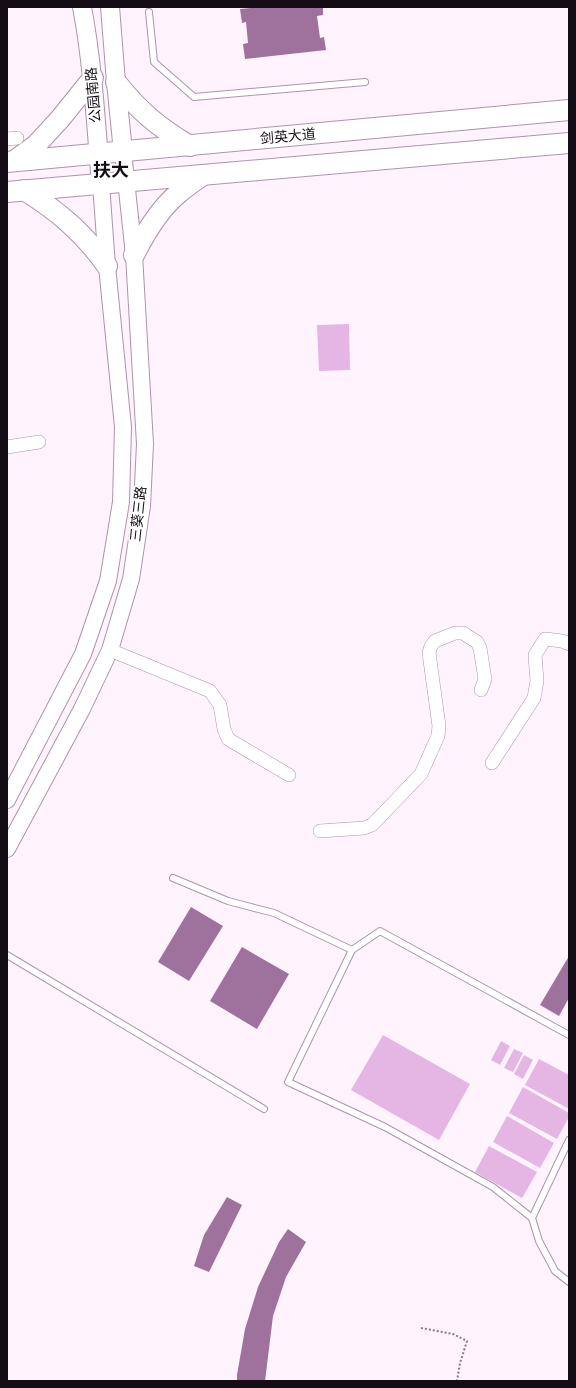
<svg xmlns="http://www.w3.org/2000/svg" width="576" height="1388" font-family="'Alegreya Sans','Noto Sans SC',sans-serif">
<rect width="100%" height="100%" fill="#fff4fe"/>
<g fill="#e5b5e3">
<path d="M349 324 350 370 319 371 317 325Z"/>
<path d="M383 1035 470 1084 439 1140 351 1090Z"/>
<path d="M501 1041 510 1046 500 1065 491 1060Z"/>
<path d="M514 1049 523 1053 513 1072 504 1068Z"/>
<path d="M524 1055 533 1060 523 1079 514 1074Z"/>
<path d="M539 1059 569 1075V1109L525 1085Z"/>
<path d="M523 1087 569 1113V1117L557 1139 509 1113Z"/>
<path d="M507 1116 554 1143 540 1168 493 1142Z"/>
<path d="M489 1146 537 1172 522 1198 475 1172Z"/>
</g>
<g fill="#9f719d">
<path d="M262 7H323V15L317 16 320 38 324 37 326 50 245 59 243 44 248 43 246 22 242 23 240 9Z"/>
<path d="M191 907 223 926 189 981 158 962Z"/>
<path d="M242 947 289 974 257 1029 210 1001Z"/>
<path d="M569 956V998L559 1016 540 1005Z"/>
<path d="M227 1197 242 1205 209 1272 194 1266 204 1235Z"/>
<path d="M288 1229 306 1242 286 1277 273 1316 265 1381H237V1375L245 1329 258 1287 279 1242Z"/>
</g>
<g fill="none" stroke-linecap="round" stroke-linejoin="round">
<defs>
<g id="service">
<path d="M149 12 154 62 194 97 365 82"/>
<path d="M173 878 228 901 274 913 352 950"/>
<path d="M7 955 264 1109"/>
<path d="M569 1035 380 931 352 950 288 1082 385 1127 493 1187 532 1218 539 1241 555 1271 569 1282"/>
<path d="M532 1218 569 1140"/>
</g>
<g id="minor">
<path d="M7 139 17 138"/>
<path d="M7 447 39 442"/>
<path d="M110 650 210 691 220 705 224 729 228 739 289 775"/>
<path d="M492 763 534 698 537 681 535 655 545 639 562 641 569 644"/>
<path d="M320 831 364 828 372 825 421 774 438 736 439 726 429 653 431 646 435 641 455 633H463L477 642 480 648 485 679 481 690"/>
</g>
<g id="tertiary">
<path d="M7 800 83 654 108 581 121 502 123 427 107 266 101 184"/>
<path d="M7 849 82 709 110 650 131 579 142 506 145 444 134 255 123 152"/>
</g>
<g id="secondary">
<path d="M82 7C93 65 96 125 101 184"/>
<path d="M110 7 116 82 123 152"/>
</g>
<g id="primary">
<path d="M116 82C139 111 158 127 190 146"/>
<path d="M14 161 36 145 60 119 93 78"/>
<path d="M7 162 569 110"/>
<path d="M24 190C58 211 84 233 107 266"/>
<path d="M7 192 569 143"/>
<path d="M134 255C145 233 161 207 180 192 187 186 195 181 203 175"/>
</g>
</defs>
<use href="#service" stroke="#ac94ab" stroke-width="8"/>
<use href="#minor" stroke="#ac94ab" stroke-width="14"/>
<use href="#tertiary" stroke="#ac94ab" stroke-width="18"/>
<use href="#secondary" stroke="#ac94ab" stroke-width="20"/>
<use href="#primary" stroke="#ac94ab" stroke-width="22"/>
<path stroke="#857b84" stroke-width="2" stroke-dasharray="2 2" stroke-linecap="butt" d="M421 1328 453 1334 467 1341 460 1363 457 1381"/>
<use href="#service" stroke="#fff" stroke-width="6"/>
<use href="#minor" stroke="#fff" stroke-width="13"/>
<use href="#tertiary" stroke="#fff" stroke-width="16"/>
<use href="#secondary" stroke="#fff" stroke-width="18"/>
<use href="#primary" stroke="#fff" stroke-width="20"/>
</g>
<g text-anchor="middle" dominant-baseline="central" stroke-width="3.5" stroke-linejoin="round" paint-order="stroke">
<g font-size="14" fill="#150d15" stroke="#fff">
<text transform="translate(94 95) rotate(-95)">公园南路</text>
<text transform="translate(288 137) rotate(-5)">剑英大道</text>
<text transform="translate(139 514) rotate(-84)">三葵三路</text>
</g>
<g font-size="18" font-weight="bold" fill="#150d15" stroke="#fff">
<text x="111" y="171">扶大</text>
</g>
</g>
<rect width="576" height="1388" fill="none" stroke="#150d15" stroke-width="16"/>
</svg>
